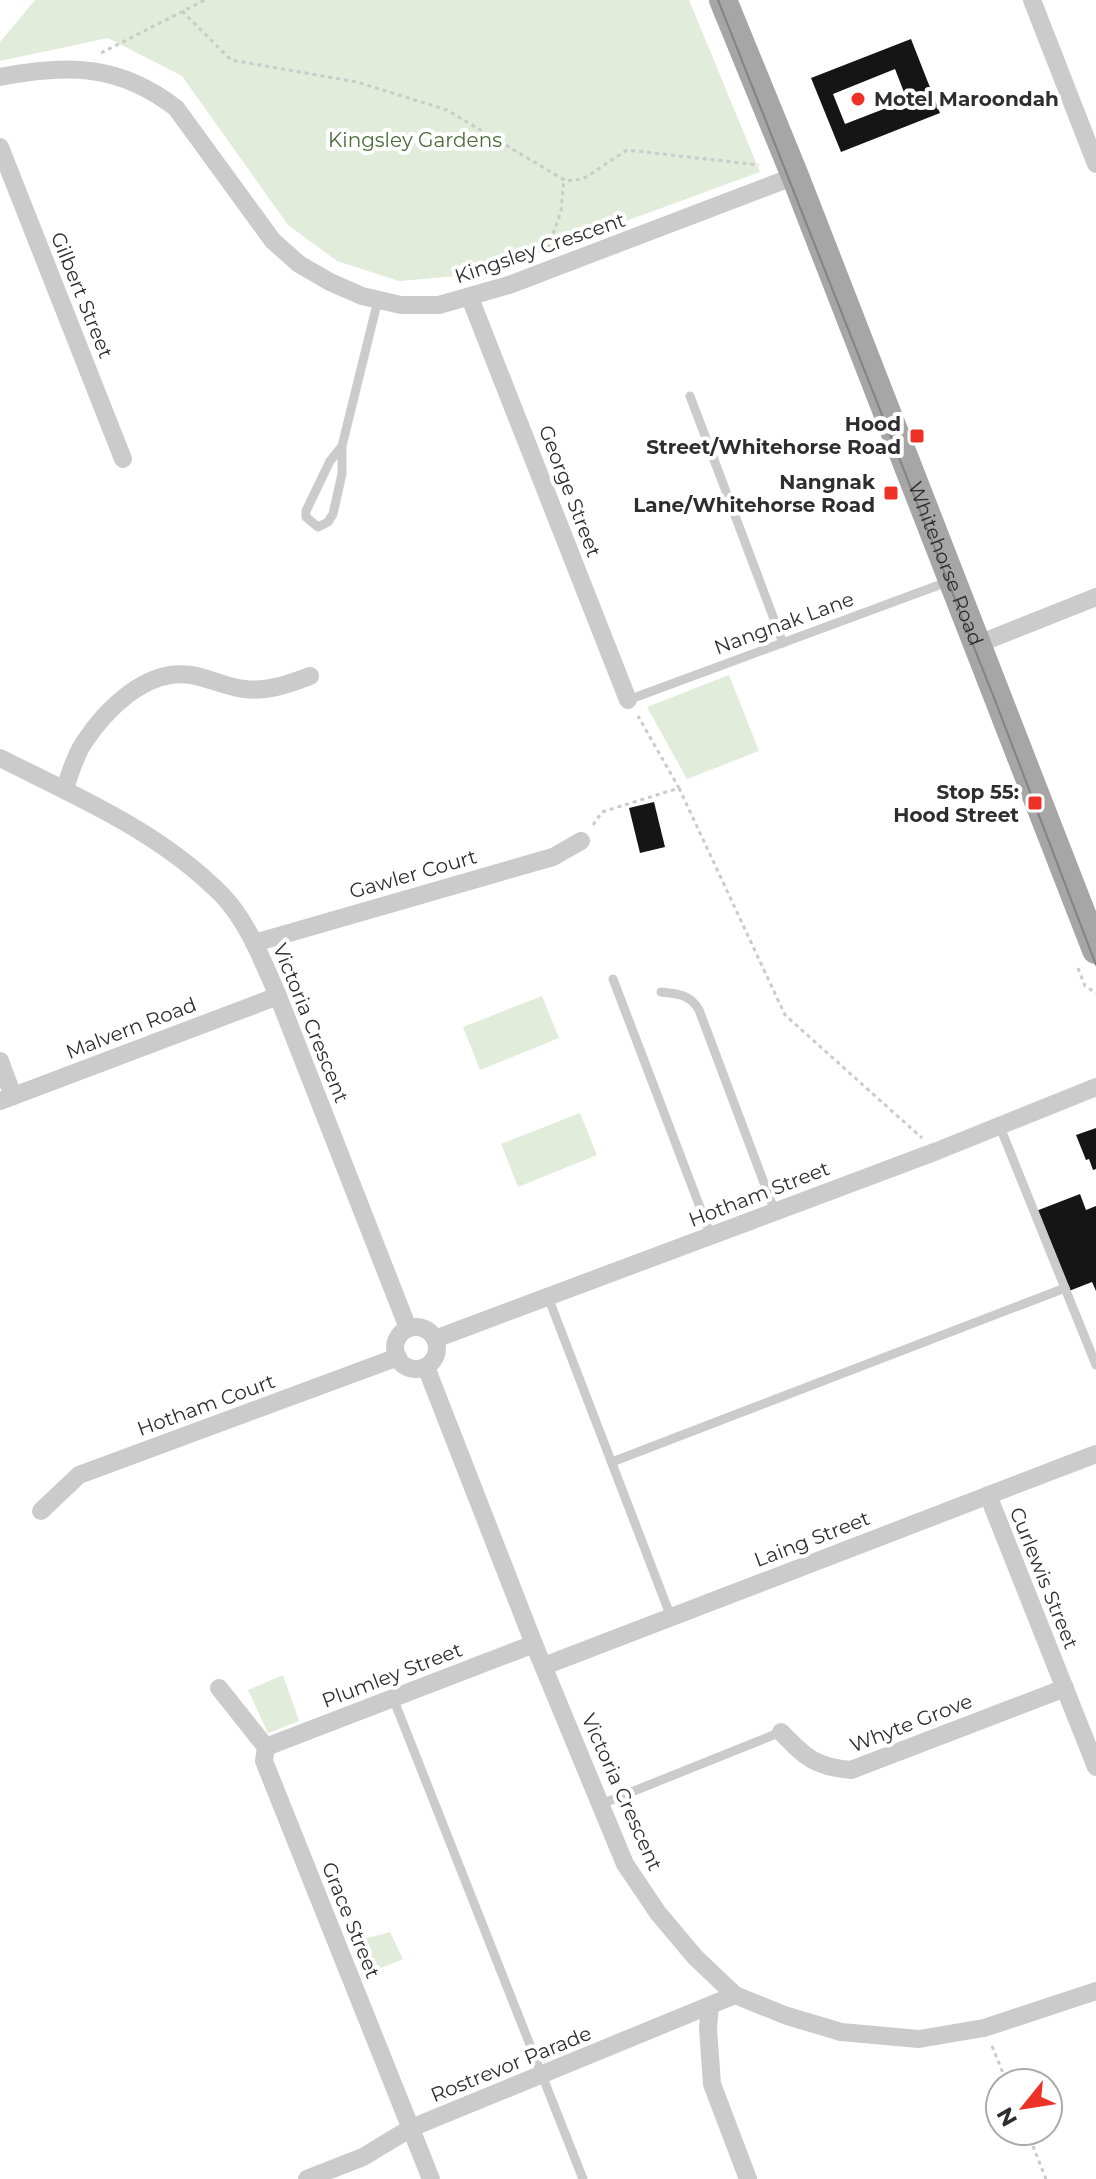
<svg xmlns="http://www.w3.org/2000/svg" width="1096" height="2179" font-family="Montserrat,sans-serif">
<rect width="100%" height="100%" fill="#fff"/>
<g fill="#e2ecdb">
<path d="M35 0H689L760 172 481 274 399 281 337 261 288 225 182 76 108 38 0 61V42Z"/>
<path d="M729 675 759 751 687 779 647 707Z"/>
<path d="M542 996 559 1038 480 1070 463 1027Z"/>
<path d="M580 1113 597 1155 518 1187 501 1144Z"/>
<path d="M283 1675 299 1721 268 1733 248 1690Z"/>
<path d="M390 1932 403 1959 371 1972 356 1941Z"/>
</g>
<g fill="#151515" fill-rule="evenodd">
<path d="M911 39 940 113 841 152 811 78ZM895 69 907 100 845 124 833 94Z"/>
<path d="M654 802 665 847 640 853 629 808Z"/>
<path d="M1096 1128V1169L1093 1170 1089 1159 1086 1160 1076 1135Z"/>
<path d="M1080 1194 1086 1210 1096 1206V1291L1092 1282 1069 1291 1036 1211Z"/>
</g>
<g fill="none" stroke-linecap="round" stroke-linejoin="round">
<g stroke="#cbcbcb" stroke-width="3" stroke-dasharray="4 4" stroke-linecap="butt">
<path d="M182 11 231 60 357 82 447 110 566 181 583 179 627 150 759 165"/>
<path d="M101 53 205 0"/>
<path d="M548 249 561 211 564 179"/>
<path d="M679 788 785 1015 922 1138"/>
<path d="M593 825 602 812 679 788 638 716"/>
<path d="M1078 968 1085 986 1096 993"/>
<path d="M992 2046 1007 2083"/>
<path d="M1027 2131 1046 2179"/>
</g>
<g stroke="#cbcbcb" stroke-width="9">
<path d="M690 396 783 643"/>
<path d="M342 446 330 461 306 511V517L318 527 328 522 333 514 342 474V446L378 300"/>
<path d="M628 700 950 581"/>
<path d="M613 979 711 1236"/>
<path d="M661 992C678 994 690 994 699 1010L775 1212"/>
<path d="M1000 1127 1096 1365"/>
<path d="M548 1297 671 1617"/>
<path d="M612 1462 1065 1288"/>
<path d="M393 1698 583 2179"/>
<path d="M599 1805 781 1732"/>
</g>
<g stroke="#cbcbcb" stroke-width="18">
<path d="M1032 0 1096 164"/>
<path d="M0 77C68 64 119 64 176 108L273 241 299 264 330 282 362 296 401 305H439L509 285 795 176"/>
<path d="M0 147 123 459"/>
<path d="M470 298 628 700"/>
<path d="M978 644 1096 597"/>
<path d="M0 758C78 797 160 832 222 895 248 922 263 962 278 996L408 1328"/>
<path d="M64 790C70 775 74 758 83 744 105 710 146 668 191 675 209 678 226 687 244 689 267 692 289 684 310 676"/>
<path d="M254 943 553 857 581 841"/>
<path d="M0 1061 13 1096"/>
<path d="M0 1101 278 996"/>
<circle cx="416" cy="1348" r="21"/>
<path d="M435 1339 937 1151 1096 1087"/>
<path d="M426 1367 534 1644 625 1864 658 1913 695 1957 735 1995 787 2016 841 2032 919 2039 984 2028 1096 1991"/>
<path d="M988 1495 1096 1767"/>
<path d="M41 1511 79 1475 398 1357"/>
<path d="M544 1666 1096 1454"/>
<path d="M219 1688 266 1747 264 1761 431 2179"/>
<path d="M781 1732C805 1757 815 1767 851 1770L1065 1688"/>
<path d="M266 1747 534 1644"/>
<path d="M710 2006 708 2028 712 2084 748 2179"/>
<path d="M307 2179 363 2157 411 2128 735 1995"/>
</g>
<path stroke="#a6a6a6" stroke-width="28" id="s1" d="M723 0 795 176 1096 950"/>
<path stroke="#838383" stroke-width="2" d="M718 0 998 708 1096 965"/>
</g>
<g fill="#ee3127" stroke="#fff" stroke-width="3">
<circle cx="858" cy="99" r="8"/>
<rect x="909" y="428" width="16" height="16" rx="4"/>
<rect x="883" y="485" width="16" height="16" rx="4"/>
<rect x="1027" y="795" width="16" height="16" rx="4"/>
</g>
<g text-anchor="middle" dominant-baseline="central" stroke-width="8" stroke-linejoin="round" paint-order="stroke">
<g font-size="20" font-weight="bold" fill="#2e2e2e" stroke="#fff" text-anchor="end">
<text x="874" y="99" text-anchor="start">Motel Maroondah</text>
<text x="901" y="424">Hood<tspan x="901" dy="23">Street/Whitehorse Road</tspan></text>
<text x="875" y="482">Nangnak<tspan x="875" dy="23">Lane/Whitehorse Road</tspan></text>
<text x="1019" y="792">Stop 55:<tspan x="1019" dy="23">Hood Street</tspan></text>
</g>
<g font-size="20" fill="#4b6c39" stroke="#fff">
<text x="415" y="140">Kingsley Gardens</text>
</g>
<g font-size="20" fill="#2e2e2e" stroke="#fff">
<text transform="translate(540 248) rotate(-19)">Kingsley Crescent</text>
<text transform="translate(82 295) rotate(68)">Gilbert Street</text>
<text transform="translate(570 491) rotate(69)">George Street</text>
<text stroke="none"><textPath href="#s1" startOffset="606">Whitehorse Road</textPath></text>
<text transform="translate(784 623) rotate(-20)">Nangnak Lane</text>
<text transform="translate(413 874) rotate(-16)">Gawler Court</text>
<text transform="translate(311 1023) rotate(68)">Victoria Crescent</text>
<text transform="translate(131 1028) rotate(-21)">Malvern Road</text>
<text transform="translate(759 1194) rotate(-21)">Hotham Street</text>
<text transform="translate(206 1405) rotate(-20)">Hotham Court</text>
<text transform="translate(812 1539) rotate(-21)">Laing Street</text>
<text transform="translate(1044 1578) rotate(68)">Curlewis Street</text>
<text transform="translate(392 1675) rotate(-21)">Plumley Street</text>
<text transform="translate(911 1723) rotate(-21)">Whyte Grove</text>
<text transform="translate(622 1792) rotate(66)">Victoria Crescent</text>
<text transform="translate(351 1920) rotate(68)">Grace Street</text>
<text transform="translate(511 2064) rotate(-22)">Rostrevor Parade</text>
</g>
</g>
<g transform="translate(1024 2107) rotate(240)"><circle r="38" fill="#ffffff" stroke="#ababab" stroke-width="2"/>
<path d="M0-6L14 30L0 20L-14 30Z" fill="#ee3127"/>
<text y="-12" font-size="22" font-weight="bold" text-anchor="middle" fill="#2e2e2e">N</text>
</g>
</svg>
